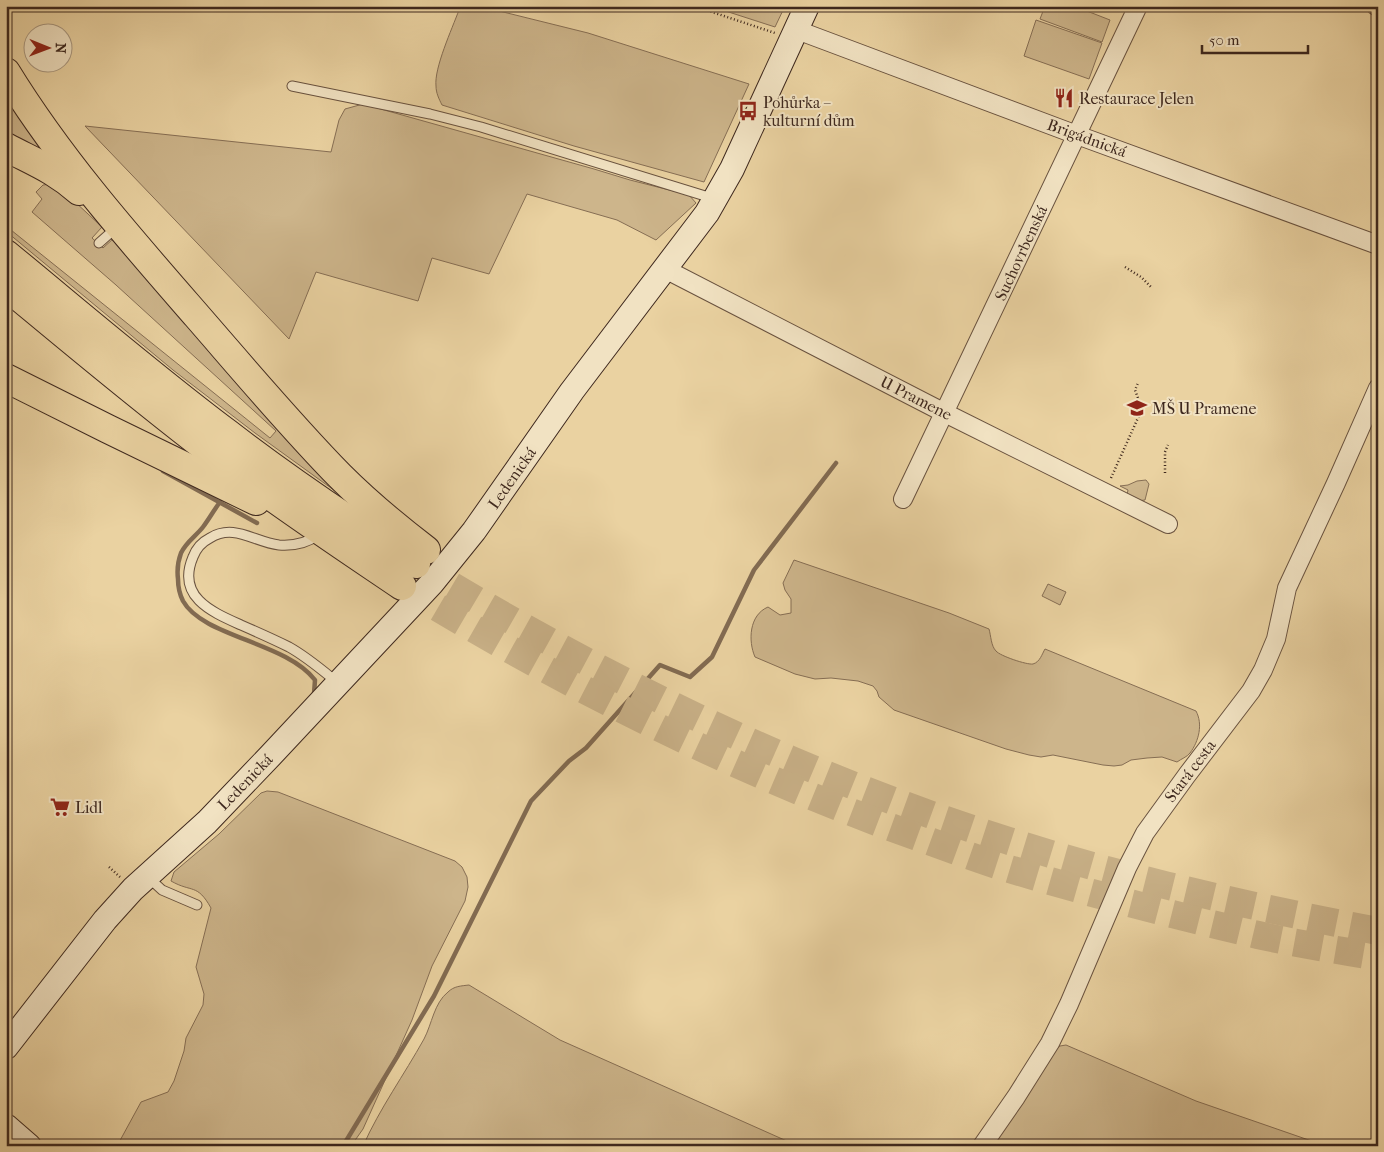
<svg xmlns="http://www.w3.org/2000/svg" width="1384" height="1152" font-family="'IM FELL French Canon',serif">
<rect width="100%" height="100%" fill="#ead2a1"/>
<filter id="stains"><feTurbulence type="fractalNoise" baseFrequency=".004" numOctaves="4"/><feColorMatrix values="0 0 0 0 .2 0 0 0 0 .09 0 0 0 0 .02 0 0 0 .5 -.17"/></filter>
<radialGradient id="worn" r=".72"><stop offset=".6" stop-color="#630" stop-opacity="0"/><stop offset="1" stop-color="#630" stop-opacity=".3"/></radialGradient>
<g fill="#cdb58b" stroke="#866e54">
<path d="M467 6H479L588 33 749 84 704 182 574 146 442 105C439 99 436 93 436 86 434 68 452 29 459 10Z"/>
<path d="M710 6H785L775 27Z"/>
<path d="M1045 6H1074L1110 20 1102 42 1040 19Z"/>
<path d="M1036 20 1102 43 1089 79 1024 56Z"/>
<path d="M6 88 56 160 6 134Z"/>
<path d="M363 104 594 169 630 180 689 195 696 203 656 240 617 220 527 194 489 274 432 258 418 301 316 272 289 339 85 126 331 152 339 120 345 109Z"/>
<path d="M51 184 59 187 102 227 92 238 103 248 114 238 342 496 255 433 173 370 8 233 11 230 270 438 276 431 116 285 32 212 42 199 36 192 43 185Z"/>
<path d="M1146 480 1149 484 1145 500 1137 501 1127 495 1128 490 1120 486 1128 485 1137 481Z"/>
<path d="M794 560 949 613 989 629C991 636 991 646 996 651 1000 656 1027 665 1033 664 1040 662 1042 654 1045 649L1196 711C1203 724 1199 741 1190 753 1187 757 1181 759 1177 762L1162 757 1147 758 1131 760 1122 765 1114 766 1103 765 1053 755 1041 757 1029 755 1006 749 894 710 879 697 877 691 873 686 858 681 831 678 815 679 795 674 755 657C748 641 749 615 768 607L780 615 791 613V599L785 590 783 583Z"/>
<path d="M1048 584 1066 592 1060 605 1042 596Z"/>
<path d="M267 791 278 792 455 861 462 867 467 877 468 887 465 901 432 966 412 1020 363 1129 351 1146H117L141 1102 168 1092 174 1081 184 1051 186 1038 203 1005 204 994 196 967 211 908C197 883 192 893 171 881L174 872 219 834 261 793Z"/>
<path d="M469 985 560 1040 798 1146H363C380 1108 404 1075 424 1039 432 1024 434 1003 448 992 454 986 461 986 469 985Z"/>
<path d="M1066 1045 1196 1101 1326 1146H991L992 1142 1030 1091 1055 1049 1060 1046Z"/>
</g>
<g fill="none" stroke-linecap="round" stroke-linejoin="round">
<g stroke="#826b52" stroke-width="4.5">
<path d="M163 471 257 523"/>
<path d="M220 502C214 510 209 519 203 527 196 536 186 542 181 553 178 561 177 571 178 579 178 587 180 595 183 601 203 637 286 642 315 680L314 694 312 696"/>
<path d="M343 1146 434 996 531 801 569 761 586 748 660 665 690 677 712 657 754 570 836 463"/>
</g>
<g stroke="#c8b087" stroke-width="28" stroke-dasharray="28 14" stroke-linecap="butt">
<path d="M416 564C604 679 800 775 1009 841 1130 880 1253 907 1378 931"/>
<path d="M402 586C569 688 744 776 929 841 953 850 978 859 1003 867 1088 893 1173 915 1258 935 1298 944 1338 950 1378 957"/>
</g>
<defs>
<g id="lane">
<path d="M292 86 430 114 481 127 715 199"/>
<path d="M99 243 117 227"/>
<path d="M318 535C307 543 293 546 279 545 254 542 234 523 210 538 202 542 196 549 193 557 176 597 212 612 241 625 257 632 273 639 289 647 307 657 322 670 338 683"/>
<path d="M148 877 162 890 197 905"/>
</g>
<g id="street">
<path d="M1376 6 1378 7"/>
<path d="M797 30 1077 135 1378 245"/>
<path d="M665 269 937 409 1168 524"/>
<path d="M903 499 1138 6"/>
<path d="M982 1146 1016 1097 1050 1043 1069 1004 1127 868 1145 833 1187 775 1251 691 1263 670 1276 639 1287 588 1336 483 1378 388"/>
</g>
<g id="secondary">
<path d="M6 1047 105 920 133 889 207 822 271 755 432 583 474 531 572 391 707 213 732 169 807 6"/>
<path d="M6 1126 29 1146"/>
</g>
<g id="highway">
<path d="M6 72C60 160 129 238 197 316 244 370 290 425 340 476 367 503 396 527 426 550"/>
<path d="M6 147C34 162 54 169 79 191"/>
<path d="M6 254C79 314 151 376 227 433 288 480 352 523 416 564"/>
<path d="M6 286C76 344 146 403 219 458 278 503 340 544 402 586"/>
<path d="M6 378 108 429 256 501"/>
</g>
</defs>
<use href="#lane" stroke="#69523f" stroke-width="11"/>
<use href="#street" stroke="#69523f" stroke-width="20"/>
<use href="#secondary" stroke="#3e281e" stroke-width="26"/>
<use href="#highway" stroke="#3e281e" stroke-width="30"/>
<g stroke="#3e281e" stroke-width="2.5" stroke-dasharray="1 2.5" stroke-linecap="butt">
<path d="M694 6 775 33"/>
<path d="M1125 267 1141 277 1152 288"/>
<path d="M1165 473V452L1168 445"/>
<path d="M1111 478 1142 409 1135 390 1138 383"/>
<path d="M109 867 120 877"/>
</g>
<use href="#lane" stroke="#f1e2c2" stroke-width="9"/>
<use href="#street" stroke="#f1e2c2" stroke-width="18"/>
<use href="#secondary" stroke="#f1e2c2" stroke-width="24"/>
<use href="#highway" stroke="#ead2a1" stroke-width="28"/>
</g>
<defs>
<symbol id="restaurant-bare" viewBox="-9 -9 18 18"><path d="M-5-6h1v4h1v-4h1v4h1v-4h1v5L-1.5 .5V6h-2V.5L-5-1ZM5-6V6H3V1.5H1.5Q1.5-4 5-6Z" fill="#8f2418" stroke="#f1e2c2" stroke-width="2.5" paint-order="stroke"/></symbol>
<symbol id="bus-bare" viewBox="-9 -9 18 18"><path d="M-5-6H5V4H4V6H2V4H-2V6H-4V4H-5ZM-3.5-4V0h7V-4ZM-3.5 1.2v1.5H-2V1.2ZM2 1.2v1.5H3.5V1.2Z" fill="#8f2418" stroke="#f1e2c2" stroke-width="2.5" paint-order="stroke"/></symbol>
<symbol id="school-bare" viewBox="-9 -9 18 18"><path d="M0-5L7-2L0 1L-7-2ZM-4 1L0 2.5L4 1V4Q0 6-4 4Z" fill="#8f2418" stroke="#f1e2c2" stroke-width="2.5" paint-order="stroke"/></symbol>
<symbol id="supermarket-bare" viewBox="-9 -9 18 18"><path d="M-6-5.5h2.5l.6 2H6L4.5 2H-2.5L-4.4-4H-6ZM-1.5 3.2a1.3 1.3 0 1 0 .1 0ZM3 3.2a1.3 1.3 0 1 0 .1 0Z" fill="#8f2418" stroke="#f1e2c2" stroke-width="2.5" paint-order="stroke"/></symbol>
</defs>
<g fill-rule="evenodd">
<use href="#restaurant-bare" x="1050" y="84" width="28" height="28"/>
<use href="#bus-bare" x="734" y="97" width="28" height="28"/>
<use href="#school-bare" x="1123" y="394" width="28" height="28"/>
<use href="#supermarket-bare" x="46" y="793" width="28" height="28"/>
</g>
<g text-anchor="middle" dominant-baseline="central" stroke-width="4" stroke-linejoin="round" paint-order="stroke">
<g font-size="16" fill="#3e281e" stroke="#f1e2c2" text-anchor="start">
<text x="1079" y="98">Restaurace Jelen</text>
<text x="763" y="102">Pohůrka –<tspan x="763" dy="18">kulturní dům</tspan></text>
<text x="1152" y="408">MŠ U Pramene</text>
<text x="75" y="807">Lidl</text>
</g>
<g font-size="16" fill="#3e281e" stroke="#f1e2c2">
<text transform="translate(1087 138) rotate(20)">Brigádnická</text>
<text transform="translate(1021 253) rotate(-65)">Suchovrbenská</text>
<text transform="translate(916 398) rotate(27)">U Pramene</text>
<text transform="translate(512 478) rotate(-55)">Ledenická</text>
<text transform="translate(1190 771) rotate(-53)">Stará cesta</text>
<text transform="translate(245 782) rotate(-46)">Ledenická</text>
</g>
</g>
<rect width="1384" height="1152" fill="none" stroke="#ead2a1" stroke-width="25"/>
<rect x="8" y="8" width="1369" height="1137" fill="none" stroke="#3e281e" stroke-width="2.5"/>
<rect x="12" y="12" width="1359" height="1127" fill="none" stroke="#3e281e"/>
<g transform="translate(48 48) rotate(91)"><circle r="24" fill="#f1e2c2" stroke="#a99880"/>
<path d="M0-4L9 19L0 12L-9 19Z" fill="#8f2418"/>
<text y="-8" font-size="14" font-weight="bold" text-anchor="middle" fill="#3e281e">N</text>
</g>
<path d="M1202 45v8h106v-8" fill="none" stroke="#3e281e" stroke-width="2.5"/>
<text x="1209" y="45" font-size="15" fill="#3e281e" stroke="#f1e2c2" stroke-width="4" paint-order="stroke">50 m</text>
<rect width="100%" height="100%" filter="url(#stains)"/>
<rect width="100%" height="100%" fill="url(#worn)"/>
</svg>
